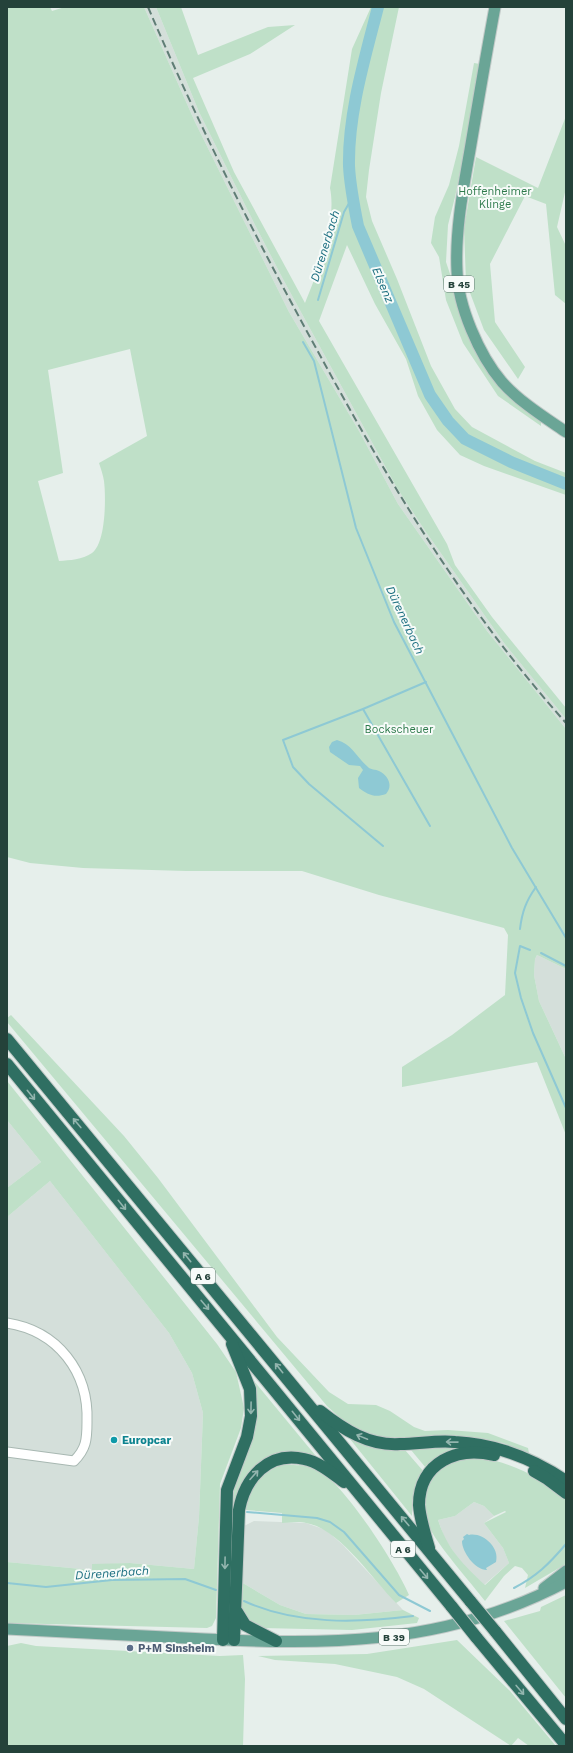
<svg xmlns="http://www.w3.org/2000/svg" width="573" height="1753" font-family="'Work Sans',sans-serif">
<rect width="100%" height="100%" fill="#e6efeb"/>
<g fill="#d4dfda">
<path d="M144 7H156L199 112 255 225 284 281 397 488 426 532 504 643 566 719V729L487 631 398 504 359 431 289 312 195 122Z"/>
<path d="M537 955 566 969V1059L539 1001 534 975 535 959Z"/>
<path d="M7 1120 41 1162 7 1188Z"/>
<path d="M50 1181 169 1333 192 1373 203 1413 199 1517 194 1569 130 1563 92 1565V1570L7 1562V1217Z"/>
<path d="M474 1502 484 1506 494 1516 484 1523 503 1548 509 1563 484 1585 461 1563 445 1539 438 1520 455 1516Z"/>
<path d="M254 1521 306 1523 326 1530 343 1545 403 1610 354 1615 306 1614 280 1605 241 1582 244 1526Z"/>
</g>
<g fill="#bfe0c8" fill-rule="evenodd">
<path d="M7 7H50L52 11 65 7H144L195 122 289 312 359 431 398 504 487 631 566 729V969L537 955 535 959 534 975 539 1001 566 1059V1135L537 1062 402 1087V1067L452 1035 505 995 508 935 504 928 379 895 302 871H186L83 868 30 863 7 857ZM130 349 147 436 99 463C101 469 103 475 104 481 106 497 106 543 92 553 82 560 70 560 59 561L38 481 63 473 48 370Z"/>
<path d="M156 7H181L198 55 268 27 295 25 250 54 193 78 234 172 305 303C318 271 337 222 330 188L352 49 371 7H399L381 93 369 170 366 197 372 221 397 279 431 366 455 409 472 427 535 461 566 473V495L484 466 460 455 437 430 418 396 406 359 375 304 347 245 319 321 447 544 455 565 492 617 566 708V719L504 643 426 532 397 488 284 281 255 225 199 112Z"/>
<path d="M474 63 480 64 467 139 455 197 448 225 446 262 475 348 541 421V426L498 396 463 343 446 300 439 257 431 243 435 217 449 185 459 146Z"/>
<path d="M566 116V188L557 227 566 246V304L555 295 546 204 525 196 490 264 495 322 525 367 518 379 484 330 466 282 464 228 476 157 538 188Z"/>
<path d="M11 1015 124 1136 158 1178 277 1337 329 1392 348 1404 376 1405 390 1411 414 1427 425 1431 448 1430 488 1433 528 1448 529 1453 503 1443 474 1438 373 1437 349 1426 327 1406 7 1022V1018Z"/>
<path d="M7 1081 217 1344 236 1372 244 1408 241 1428 220 1484 216 1618 212 1626 207 1628 7 1623V1562L92 1570V1564L130 1563 194 1569 199 1517 203 1413 192 1373 169 1333 50 1181 7 1217V1188L41 1162 7 1120Z"/>
<path d="M249 1375 320 1461 264 1460 246 1476 234 1504H232L235 1480 251 1436Z"/>
<path d="M350 1439C368 1446 385 1451 405 1450L424 1472 412 1501V1516Z"/>
<path d="M435 1446 471 1447 426 1468 411 1450Z"/>
<path d="M477 1457C513 1463 539 1476 566 1499V1564L525 1588 528 1575 522 1568 515 1566 504 1576 485 1601C470 1581 430 1538 425 1517 422 1505 424 1491 430 1481 441 1463 458 1459 477 1457ZM474 1502 484 1506 494 1516 505 1511 506 1512 484 1523 503 1548 509 1563 485 1585C462 1563 448 1550 438 1520L455 1516Z"/>
<path d="M280 1465C291 1465 306 1464 316 1469 343 1481 397 1566 409 1595L396 1603C373 1580 339 1528 306 1523 299 1521 289 1523 282 1523V1513L246 1510C245 1488 262 1474 280 1465Z"/>
<path d="M241 1582 280 1605 306 1614 354 1615 403 1610 419 1618 417 1623 352 1630 262 1628C238 1620 240 1603 241 1582Z"/>
<path d="M566 1595V1698L504 1621 540 1611 541 1607Z"/>
<path d="M457 1640 510 1691 556 1746H529L518 1738 511 1746 424 1689 397 1677 335 1664 275 1660 258 1656 367 1654Z"/>
<path d="M21 1643 36 1646 220 1656 243 1655 245 1679 243 1746H7V1646Z"/>
</g>
<g fill="#8ec9d4">
<path d="M337 740C352 744 357 758 368 767 370 770 376 769 379 771 389 776 393 786 386 794 375 798 368 795 359 788L358 778 363 770 360 766 349 765 330 752 329 747 332 742Z"/>
<path d="M467 1534 469 1535C482 1532 500 1547 496 1562L486 1568 487 1570C475 1570 462 1552 462 1541L464 1539 463 1537Z"/>
</g>
<g fill="none" stroke-linecap="round" stroke-linejoin="round">
<g stroke="#8ec9d4" stroke-width="2">
<path d="M318 300 344 212 352 198"/>
<path d="M303 342 314 361 356 528 394 622 512 848 566 938"/>
<path d="M363 709 430 826"/>
<path d="M383 846 309 784 293 767 283 740 363 709 426 682"/>
<path d="M520 929C522 912 526 901 536 887"/>
<path d="M530 950 520 946 515 973 521 998 533 1033 566 1108"/>
<path d="M541 953 566 966"/>
<path d="M247 1512 317 1518 330 1522 344 1532 399 1595 430 1611"/>
<path d="M7 1583 46 1587 112 1580 185 1579 216 1590"/>
<path d="M514 1588C537 1576 549 1564 566 1544"/>
<path d="M244 1601C296 1625 357 1623 413 1616"/>
</g>
<path stroke="#8ec9d4" stroke-width="12" d="M378 7C365 58 348 113 349 166 350 186 354 206 358 226L430 395 448 421 465 439 511 462 566 484"/>
<defs>
<path id="minor" d="M7 1323C58 1331 89 1372 87 1422 87 1440 86 1449 74 1461L7 1452"/>
<g id="major">
<path d="M495 7C486 55 478 103 470 150 463 190 455 231 457 271 458 306 479 355 502 382 520 402 544 417 566 432"/>
<path d="M544 1588 566 1571"/>
<path d="M7 1629C66 1632 126 1635 185 1638 322 1645 441 1648 566 1582"/>
</g>
<g id="highway">
<path d="M7 1039 471 1602"/>
<path d="M7 1064 452 1607"/>
<path d="M320 1411C344 1430 369 1446 400 1444 419 1444 437 1440 455 1442 496 1444 532 1458 566 1481"/>
<path d="M534 1471 546 1478 566 1493"/>
<path d="M429 1548C425 1534 420 1519 419 1505 419 1462 458 1446 494 1455"/>
<path d="M237 1612 245 1625 276 1641"/>
<path d="M495 1631 566 1719"/>
<path d="M476 1637 566 1745"/>
<path d="M223 1640 227 1490 247 1437 251 1416 250 1389 232 1344"/>
<path d="M234 1640 239 1510C245 1478 268 1451 304 1459 319 1462 332 1473 344 1482"/>
</g>
</defs>
<use href="#minor" stroke="#a8b8b2" stroke-width="11"/>
<use href="#major" stroke="#c2cac8" stroke-width="13"/>
<use href="#highway" stroke="#c2cac8" stroke-width="14"/>
<use href="#minor" stroke="#fff" stroke-width="9"/>
<use href="#major" stroke="#6aa596" stroke-width="11"/>
<use href="#highway" stroke="#2f6f62" stroke-width="12"/>
<path stroke="#5f7d75" stroke-width="2" stroke-dasharray="8 4" stroke-linecap="butt" d="M148 7C198 124 255 237 316 348 388 481 465 610 566 723"/>
<defs>
<g id="highway-bridge">
<path d="M471 1602 495 1631"/>
<path d="M452 1607 476 1637"/>
</g>
</defs>
<use href="#highway-bridge" stroke="#c2cac8" stroke-width="14" stroke-linecap="butt"/>
<use href="#highway-bridge" stroke="#2f6f62" stroke-width="12"/>
</g>
<defs><path id="oneway-shaft" d="M-6 0H5M1.5-3L5.5 0L1.5 3" fill="none" stroke-width="1.6" stroke-linecap="round" stroke-linejoin="round"/></defs>
<g stroke="#93b5ae">
<use href="#oneway-shaft" transform="translate(31 1095) rotate(51)"/>
<use href="#oneway-shaft" transform="translate(77 1123) rotate(-130)"/>
<use href="#oneway-shaft" transform="translate(122 1205) rotate(51)"/>
<use href="#oneway-shaft" transform="translate(187 1257) rotate(-129)"/>
<use href="#oneway-shaft" transform="translate(205 1305) rotate(50)"/>
<use href="#oneway-shaft" transform="translate(279 1368) rotate(-129)"/>
<use href="#oneway-shaft" transform="translate(251 1408) rotate(91)"/>
<use href="#oneway-shaft" transform="translate(296 1416) rotate(51)"/>
<use href="#oneway-shaft" transform="translate(362 1437) rotate(-158)"/>
<use href="#oneway-shaft" transform="translate(452 1442) rotate(-179)"/>
<use href="#oneway-shaft" transform="translate(254 1475) rotate(-48)"/>
<use href="#oneway-shaft" transform="translate(405 1521) rotate(-130)"/>
<use href="#oneway-shaft" transform="translate(225 1563) rotate(91)"/>
<use href="#oneway-shaft" transform="translate(424 1574) rotate(50)"/>
<use href="#oneway-shaft" transform="translate(520 1690) rotate(50)"/>
</g>
<circle fill="#0f9aa8" stroke="#f7fbf9" stroke-width="1.5" cx="114" cy="1440" r="4"/>
<circle fill="#5c6f8a" stroke="#f7fbf9" stroke-width="1.5" cx="130" cy="1648" r="4"/>
<g text-anchor="middle" dominant-baseline="central" stroke-width="4" stroke-linejoin="round" paint-order="stroke">
<g fill="#f7fbf9" stroke="#637a73" stroke-width="1">
<rect x="444" y="276" width="30" height="16" rx="3"/>
<rect x="191" y="1268" width="24" height="16" rx="3"/>
<rect x="391" y="1541" width="24" height="16" rx="3"/>
<rect x="379" y="1629" width="30" height="16" rx="3"/>
</g>
<g font-size="10" font-weight="bold" fill="#24423a">
<text x="459" y="284">B 45</text>
<text x="203" y="1276">A 6</text>
<text x="403" y="1549">A 6</text>
<text x="394" y="1637">B 39</text>
</g>
<g font-size="11" fill="#2d7a4b" stroke="#f7fbf9">
<text x="495" y="191">Hoffenheimer<tspan x="495" dy="13">Klinge</tspan></text>
<text x="399" y="729">Bockscheuer</text>
</g>
<g font-size="11" font-weight="bold" fill="#0d838f" stroke="#f7fbf9" text-anchor="start">
<text x="122" y="1440">Europcar</text>
</g>
<g font-size="11" font-weight="bold" fill="#4e5e75" stroke="#f7fbf9" text-anchor="start">
<text x="138" y="1648">P+M Sinsheim</text>
</g>
<g font-size="12" font-style="italic" fill="#1c6f80" stroke="#f7fbf9">
<text transform="translate(325 246) rotate(-73)">Dürenerbach</text>
<text transform="translate(383 285) rotate(67)">Elsenz</text>
<text transform="translate(405 620) rotate(65)">Dürenerbach</text>
<text transform="translate(112 1573) rotate(-4)">Dürenerbach</text>
</g>
</g>
<rect width="573" height="1753" fill="none" stroke="#24423a" stroke-width="16"/>
</svg>
